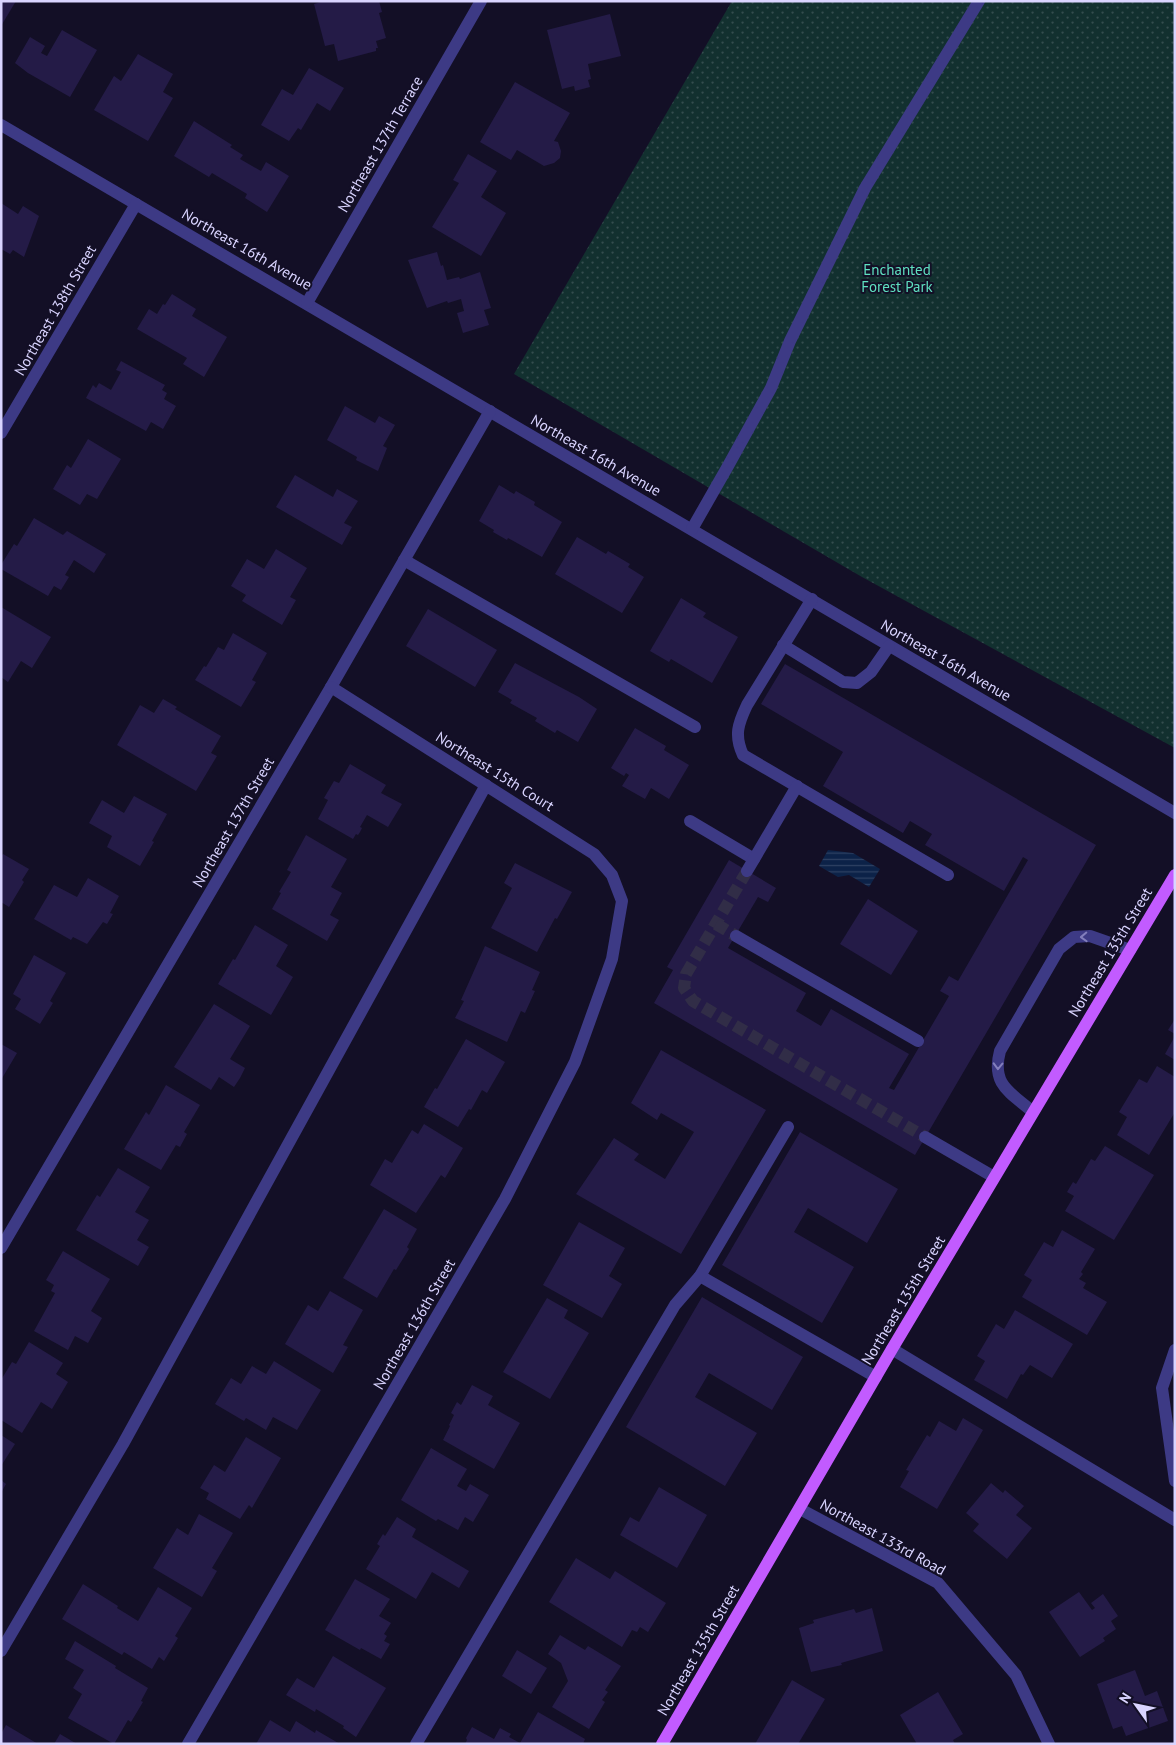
<svg xmlns="http://www.w3.org/2000/svg" width="1176" height="1745" font-family="'PT Sans',sans-serif">
<defs>
<pattern id="park-dots" width="8" height="8" patternUnits="userSpaceOnUse" patternTransform="scale(1.25)"><rect width="8" height="8" fill="#12302f"/><path d="M2 2h.1M6 6h.1" fill="none" stroke="#344d4e" stroke-width="1.8" stroke-linecap="round"/></pattern>
<pattern id="water-rules" width="6" height="5" patternUnits="userSpaceOnUse" patternTransform="scale(1.25)"><rect width="6" height="5" fill="#0c2248"/><path d="M0 2.5h6" fill="none" stroke="#2f4163"/></pattern>
</defs>
<rect width="100%" height="100%" fill="#130f26"/>
<path fill="url(#park-dots)" d="M732 1H1175V748L862 577 514 374Z"/>
<path fill="url(#water-rules)" d="M828 850 853 853 880 869 869 887 849 875 838 877 819 866Z"/>
<g fill="#241b47">
<path d="M1 1H16L1 26Z"/>
<path d="M324 1H379L382 12 379 13 386 38 376 41 378 48H376V51L338 61 334 44 325 46 314 4Z"/>
<path d="M610 14 621 56 588 64 591 79 588 80 590 87 575 91 574 86 562 89 547 30Z"/>
<path d="M62 30 97 50 70 97 28 73 15 63 30 37 45 46 41 53 47 56Z"/>
<path d="M138 54 173 74 163 92 173 98 148 141 94 110 114 76 121 81Z"/>
<path d="M309 68 344 88 330 111 317 103 301 130 298 128 289 141 261 125 282 89 293 95Z"/>
<path d="M515 82 570 113 554 141 558 142 561 151 560 158 554 163 544 166 517 150 511 160 480 142Z"/>
<path d="M194 121 232 145 230 147 243 155 240 159 261 171 266 162 289 176 267 212 245 198 247 194 212 173 209 177 174 156Z"/>
<path d="M468 154 497 171 481 197 506 213 481 256 432 227 459 183 453 180Z"/>
<path d="M1 203 18 214 23 206 39 216 24 257 13 250 10 254 1 249Z"/>
<path d="M437 252 441 266 443 265 447 280 459 277 460 279 480 272 491 308 484 310 489 325 463 333 457 313 464 311 461 299 448 303 447 301 427 308 408 260Z"/>
<path d="M172 294 196 309 192 316 227 337 204 377 183 364 187 358 137 329 149 309 157 314 163 304 165 305Z"/>
<path d="M121 361 165 385 162 390 167 393 164 399 176 406 163 429 151 422 146 431 86 398 93 385 96 388 99 383 111 390 121 372 116 370Z"/>
<path d="M345 406 375 423 379 416 395 425 383 446 387 448 378 471 356 460 357 457 327 440Z"/>
<path d="M88 439 121 459 97 499 87 494 80 505 53 489 67 465 71 468Z"/>
<path d="M295 475 333 497 337 489 358 501 344 523 352 527 342 545 276 507Z"/>
<path d="M499 485 514 494 516 491 535 502 534 505 562 522 542 557 508 538 507 540 493 532 494 530 479 521Z"/>
<path d="M34 518 63 535 67 531 106 554 94 573 74 560 65 575 69 577 61 590 54 586 48 596 1 569V565L14 544 17 546Z"/>
<path d="M577 537 606 554 608 551 630 564 628 567 644 577 622 613 555 574Z"/>
<path d="M276 549 307 568 290 597 296 600 282 625 242 601 246 595 231 586 247 559 264 569Z"/>
<path d="M681 598 706 613 703 617 738 637 712 683 671 659 669 662 650 651Z"/>
<path d="M1 607 51 637 32 668 21 661 8 682 1 677Z"/>
<path d="M428 609 497 650 475 687 406 646Z"/>
<path d="M233 633 267 653 252 680 256 682 241 707 195 680 204 666 206 667 218 647 224 650Z"/>
<path d="M515 663 579 697 597 709 578 742 557 730 555 733 535 721 537 718 510 703 512 700 498 692Z"/>
<path d="M785 664 1096 845 915 1155 654 1003 673 970 667 967 729 860 776 888 768 902 758 897 728 948 806 993 796 1011 821 1026 831 1009 909 1054 889 1088 894 1090 949 996 940 991 949 976 958 981 1028 860 1023 857 1004 891 925 845 932 834 910 821 903 833 823 786 843 752 761 704Z"/>
<path d="M163 699 177 707 175 709 221 736 211 753 217 756 196 791 117 745 140 705 154 713Z"/>
<path d="M635 728 666 746 664 750 689 765 669 799 651 788 645 799 622 786 629 775 626 773 624 776 611 768Z"/>
<path d="M350 764 386 785 381 793 402 804 388 827 367 815 360 827 362 828 360 832 358 835 356 834 353 839 318 819 328 800 324 798 334 781 339 783Z"/>
<path d="M134 796 167 814 152 841 154 842 140 866 107 847 112 836 89 823 102 800 124 813Z"/>
<path d="M306 835 347 859 331 887 342 893 330 915 339 920 327 941 272 909 281 893 279 892 291 872 287 870Z"/>
<path d="M3 854 29 869 22 880 24 882 9 907 1 902V857Z"/>
<path d="M515 863 572 892 557 919 555 918 537 952 491 928 512 888 504 883Z"/>
<path d="M88 878 119 896 110 913 113 914 107 924 103 922 87 944 73 937 71 940 34 919 54 885 77 897Z"/>
<path d="M868 899 918 931 891 975 840 944Z"/>
<path d="M255 925 288 945 276 966 293 977 271 1015 218 984 233 959 235 960Z"/>
<path d="M485 946 540 972 532 990 535 991 525 1013 521 1011 507 1042 455 1018 464 1001 461 1000Z"/>
<path d="M34 955 66 973 50 1001 53 1003 40 1024 15 1009 21 999 13 994Z"/>
<path d="M214 1004 250 1026 230 1059 245 1068 240 1078 234 1087 219 1077 211 1090 174 1067Z"/>
<path d="M1175 1019V1034L1168 1030Z"/>
<path d="M1175 1036V1060L1165 1054Z"/>
<path d="M466 1039 505 1062 487 1093 482 1090 471 1110 469 1109 458 1127 424 1107 435 1088 437 1089Z"/>
<path d="M1 1044 17 1053 1 1080Z"/>
<path d="M661 1050 766 1110 681 1254 576 1194 614 1138 639 1154 634 1160 665 1179 694 1132 661 1113 657 1120 631 1103Z"/>
<path d="M1157 1066 1175 1077V1112L1149 1155 1117 1135 1127 1117 1119 1112 1139 1079 1147 1083Z"/>
<path d="M166 1085 200 1105 184 1132 187 1134 180 1147 176 1145 161 1170 124 1149 146 1112 149 1115Z"/>
<path d="M424 1124 463 1148 445 1178 441 1175 416 1213 370 1185 385 1159 392 1163 412 1130 418 1134Z"/>
<path d="M800 1132 898 1189 867 1243 808 1208 794 1232 854 1267 822 1323 722 1265Z"/>
<path d="M1105 1146 1154 1175 1114 1240 1065 1211 1074 1196 1067 1192 1073 1182 1076 1184 1091 1159 1095 1161Z"/>
<path d="M118 1168 150 1187 135 1212 149 1220 137 1240 149 1247 138 1266 76 1230 97 1195 100 1197Z"/>
<path d="M384 1209 417 1229 407 1247 409 1249 396 1270 394 1269 377 1298 343 1278Z"/>
<path d="M579 1222 625 1248 609 1276 622 1284 602 1318 543 1285Z"/>
<path d="M1062 1230 1095 1249 1081 1272 1083 1274 1079 1279 1086 1283 1083 1288 1107 1302 1087 1335 1022 1297 1032 1280 1024 1275 1044 1242 1053 1247Z"/>
<path d="M63 1251 110 1279 91 1311 102 1318 88 1343 75 1336 68 1350 34 1331 55 1293 51 1291 54 1285 46 1280Z"/>
<path d="M330 1291 363 1310 343 1345 348 1347 333 1373 285 1344 308 1305 318 1311Z"/>
<path d="M702 1297 803 1357 772 1410 709 1373 695 1397 757 1433 725 1486 626 1427Z"/>
<path d="M547 1298 568 1310 564 1318 589 1333 550 1399 503 1372Z"/>
<path d="M1015 1310 1073 1344 1052 1378 1030 1365 1023 1375 1021 1374 1007 1399 974 1380 985 1361 977 1356 996 1324 1004 1329Z"/>
<path d="M29 1342 63 1363 56 1374 68 1382 52 1409 41 1402 22 1433 1 1420V1380L12 1362 16 1364Z"/>
<path d="M274 1361 321 1390 297 1430 273 1417 266 1430 246 1418 244 1421 215 1404 231 1378 241 1384 252 1366 266 1374Z"/>
<path d="M472 1385 493 1396 488 1405 520 1423 494 1469 443 1440 450 1426 449 1425 454 1415 451 1413 457 1402 461 1405Z"/>
<path d="M963 1418 983 1430 937 1509 900 1487 909 1471 906 1470 927 1435 930 1437 939 1421 956 1431Z"/>
<path d="M1 1435 15 1444 1 1466Z"/>
<path d="M246 1437 281 1458 252 1508 249 1505 240 1519 206 1499 209 1493 200 1488 214 1465 225 1472Z"/>
<path d="M431 1448 467 1469 457 1486 466 1491 470 1484 489 1495 473 1522 465 1517 458 1530 438 1519 436 1521 401 1500Z"/>
<path d="M1 1480 6 1484 1 1493Z"/>
<path d="M991 1483 1003 1493 1005 1490 1024 1506 1016 1515 1032 1528 1007 1559 973 1531 979 1524 966 1513Z"/>
<path d="M659 1487 707 1515 677 1568 620 1535 630 1517 639 1522Z"/>
<path d="M199 1514 233 1533 212 1568 217 1571 202 1597 153 1568 177 1528 188 1535Z"/>
<path d="M397 1517 416 1529 412 1537 469 1571 459 1588 432 1572 416 1599 366 1569 380 1546 377 1544 383 1534 385 1536Z"/>
<path d="M576 1558 610 1579 615 1571 666 1603 648 1632 640 1627 637 1632 632 1630 622 1647 549 1602Z"/>
<path d="M355 1579 390 1599 379 1616 391 1623 384 1634 387 1636 384 1641 390 1644 381 1659 361 1648 360 1650 325 1630Z"/>
<path d="M83 1584 118 1606 117 1608 138 1621 158 1587 192 1608 175 1636 178 1638 164 1661 159 1657 152 1669 124 1652 122 1655 62 1619Z"/>
<path d="M1079 1592 1092 1610 1095 1608 1091 1603 1103 1594 1118 1616 1111 1621 1116 1629 1103 1638 1105 1641 1080 1657 1049 1612Z"/>
<path d="M872 1608 883 1651 841 1663 842 1665 811 1672 799 1628 814 1623 813 1620 854 1609 856 1613Z"/>
<path d="M560 1635 585 1650 588 1646 621 1666 605 1690 608 1692 602 1700 605 1702 589 1729 552 1707 568 1681 561 1663 548 1654Z"/>
<path d="M75 1641 116 1666 115 1668 148 1688 141 1701 143 1702 131 1722 128 1720 114 1744 68 1718 82 1694 73 1688 84 1670 65 1659Z"/>
<path d="M517 1650 547 1668 531 1694 502 1676Z"/>
<path d="M333 1656 386 1688 356 1737 343 1728 344 1726 316 1709 315 1712 286 1695 297 1678 314 1688Z"/>
<path d="M1135 1670 1145 1696 1157 1691 1168 1721 1126 1736 1122 1726 1113 1729 1097 1684Z"/>
<path d="M792 1680 825 1699 798 1744H755Z"/>
<path d="M938 1692 963 1734 953 1740 955 1744H917L900 1715Z"/>
<path d="M538 1712 585 1739 583 1744H465L467 1740 466 1738 472 1727 494 1739 500 1728 511 1734 509 1737 520 1743Z"/>
<path d="M270 1720 290 1732 296 1721 315 1733 316 1730 340 1744H256Z"/>
<path d="M6 1725 38 1744H1V1734Z"/>
<path d="M60 1734 77 1744H54Z"/>
</g>
<g fill="none" stroke-linecap="round" stroke-linejoin="round">
<g stroke="#312d47" stroke-width="12" stroke-dasharray="12 6" stroke-linecap="butt">
<path d="M747 871 686 974 684 988 693 1001 925 1137"/>
<path d="M716 924 736 936"/>
</g>
<g stroke="#3d3a85" stroke-width="12">
<path d="M1 125 1175 813"/>
<path d="M307 303 481 1"/>
<path d="M1 433 136 204"/>
<path d="M692 529 728 466 771 388 790 341 865 188 979 1"/>
<path d="M404 560 695 727"/>
<path d="M812 599 747 705C738 724 734 735 743 755L948 875"/>
<path d="M783 645 843 682 857 683 871 672 889 646"/>
<path d="M690 821 754 859"/>
<path d="M747 871 797 786"/>
<path d="M736 936 918 1041"/>
<path d="M1033 1112C1010 1092 991 1085 1000 1051L1059 949 1074 937 1090 936 1130 950"/>
<path d="M925 1137 994 1177"/>
<path d="M1 1248 331 687 490 411"/>
<path d="M700 1276 876 1377"/>
<path d="M892 1349 1175 1520"/>
<path d="M1175 1350 1162 1388 1175 1481"/>
<path d="M800 1509 938 1583 1016 1675 1049 1744"/>
<path d="M1 1651 123 1444 486 785"/>
<path d="M188 1744 505 1199 575 1062 612 959 622 901 612 875 594 854 331 687"/>
<path d="M416 1744 675 1305 700 1276 788 1127"/>
</g>
<path stroke="#c25bff" stroke-width="12" d="M662 1744 892 1349 1175 875"/>
</g>
<defs><path id="oneway-chevron" d="M-2-3.5L2.5 0L-2 3.5" fill="none" stroke-width="1.6" stroke-linecap="round" stroke-linejoin="round" transform="scale(1.25)"/></defs>
<g stroke="#837fbc">
<use href="#oneway-chevron" transform="translate(1084 937) rotate(178)"/>
<use href="#oneway-chevron" transform="translate(998 1066) rotate(91)"/>
</g>
<g text-anchor="middle" dominant-baseline="central" stroke-width="4" stroke-linejoin="round" paint-order="stroke">
<g font-size="15" fill="#d9d4ff" stroke="#130f26">
<text transform="translate(380 144) rotate(-60)">Northeast 137th Terrace</text>
<text transform="translate(247 249) rotate(30)">Northeast 16th Avenue</text>
<text transform="translate(55 310) rotate(-60)">Northeast 138th Street</text>
<text transform="translate(596 455) rotate(30)">Northeast 16th Avenue</text>
<text transform="translate(946 660) rotate(30)">Northeast 16th Avenue</text>
<text transform="translate(495 771) rotate(32)">Northeast 15th Court</text>
<text transform="translate(233 822) rotate(-60)">Northeast 137th Street</text>
<text transform="translate(1110 952) rotate(-59)">Northeast 135th Street</text>
<text transform="translate(903 1300) rotate(-59)">Northeast 135th Street</text>
<text transform="translate(414 1324) rotate(-60)">Northeast 136th Street</text>
<text transform="translate(883 1537) rotate(29)">Northeast 133rd Road</text>
<text transform="translate(698 1650) rotate(-60)">Northeast 135th Street</text>
</g>
<g font-size="15" fill="#5fe0c0" stroke="#130f26">
<text x="897" y="269">Enchanted<tspan x="897" dy="17">Forest Park</tspan></text>
</g>
</g>
<rect width="1176" height="1745" fill="none" stroke="#d9d4ff" stroke-width="5"/>
<g transform="translate(1136 1705) rotate(303)" stroke="#130f26" stroke-width="4" paint-order="stroke">
<path d="M0-4L9 19L0 12L-9 19Z" fill="#d9d4ff"/>
<text y="-8" font-size="14" font-weight="bold" text-anchor="middle" fill="#d9d4ff">N</text>
</g>
</svg>
